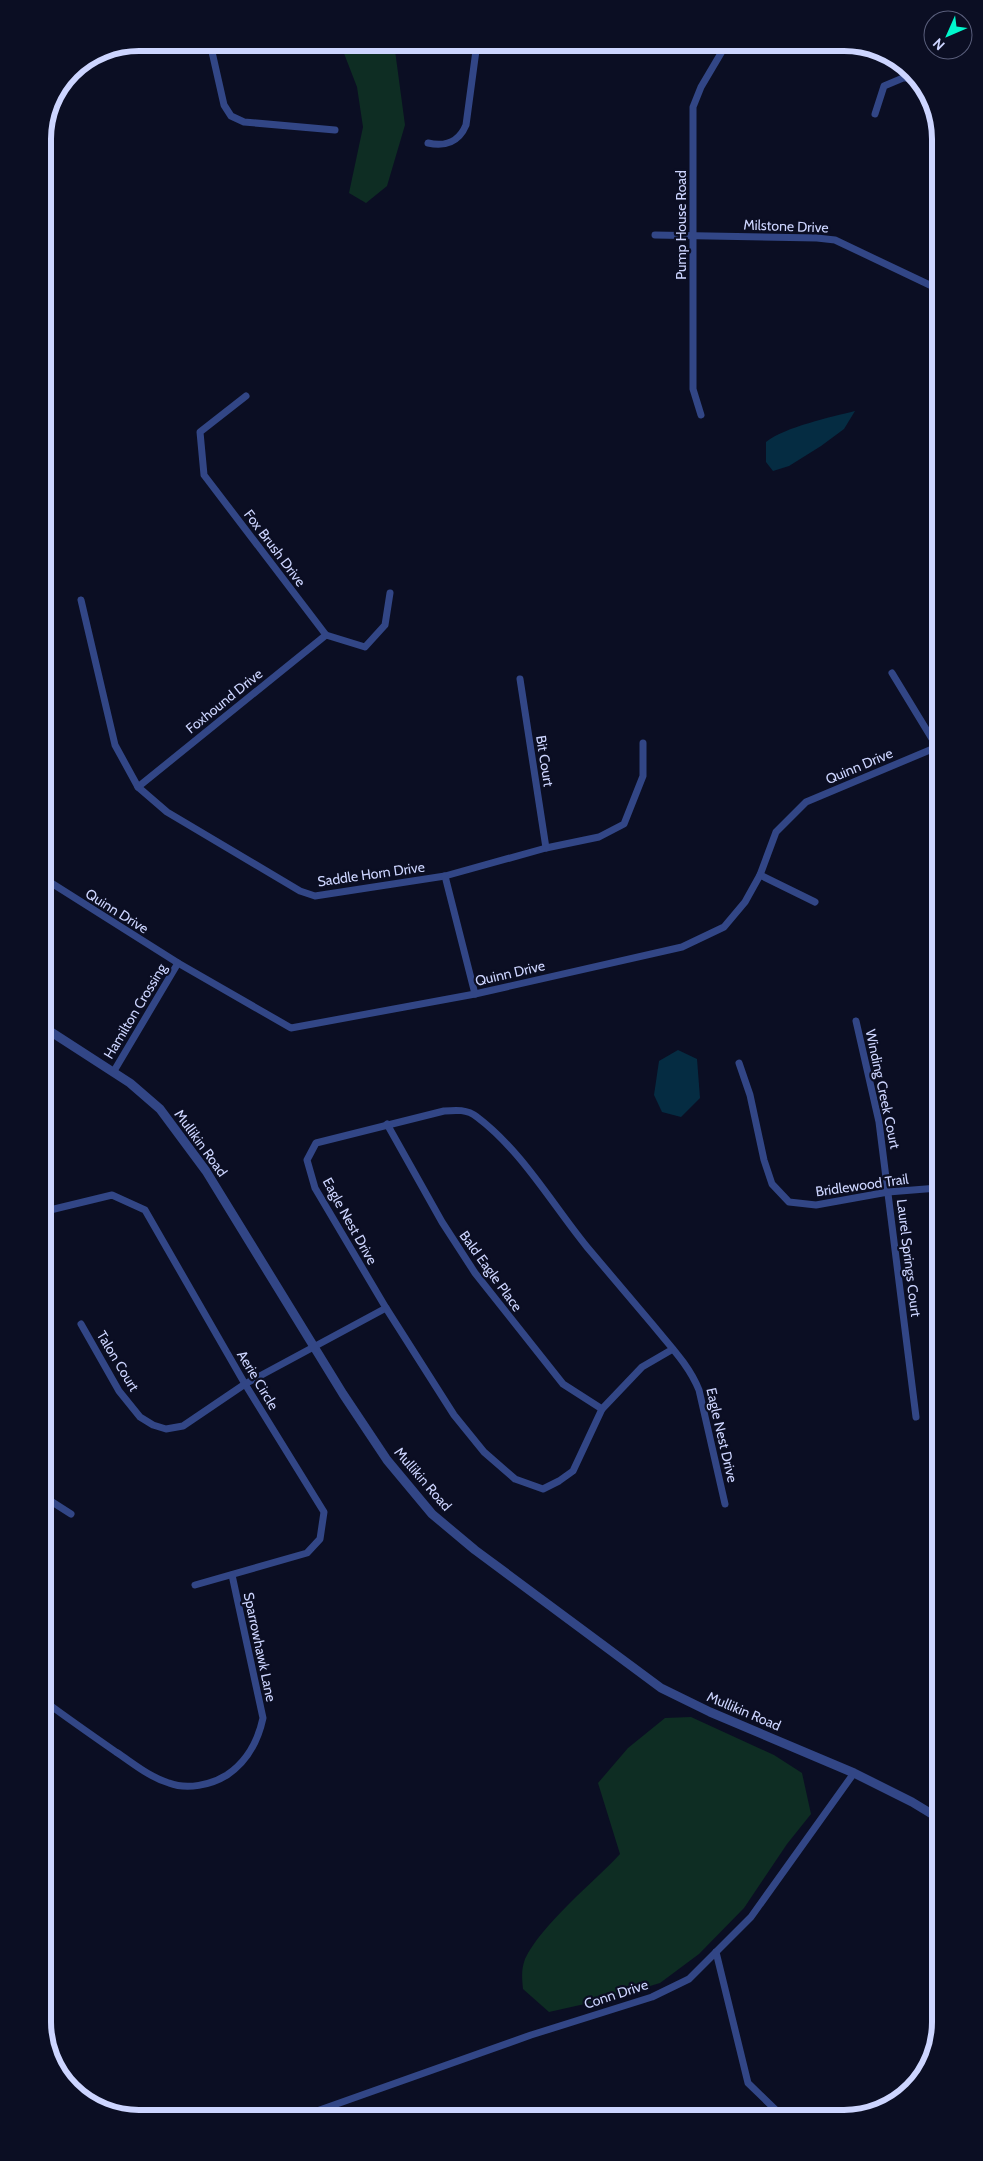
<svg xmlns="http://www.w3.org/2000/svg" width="983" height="2161" font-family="Cabin,sans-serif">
<rect width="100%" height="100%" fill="#0b0e23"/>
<g fill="#0e2d23">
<path d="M340 43H394L405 125 387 186 366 203 349 193 363 127 357 87Z"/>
<path d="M691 1717 774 1755 802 1773 811 1814 787 1844 744 1908 699 1954 660 1983 607 1999 549 2012 523 1989C522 1978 521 1970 525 1959 541 1925 594 1882 620 1854L598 1783 628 1748 665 1718Z"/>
</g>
<g fill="#052c42">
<path d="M855 411 844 429 821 446 789 466 773 471 766 462V442C785 427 831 417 855 411Z"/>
<path d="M678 1050 697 1059 700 1098 681 1117 662 1112 654 1095 659 1061Z"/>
<path d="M875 2104 884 2107 875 2113 837 2114Z"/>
</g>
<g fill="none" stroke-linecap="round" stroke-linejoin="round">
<g stroke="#324686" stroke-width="7">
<path d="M210 43 224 105 231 116 244 122 335 130"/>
<path d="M875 114 884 86 903 78H913"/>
<path d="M428 143C445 147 459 142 466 125L477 43"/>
<path d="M655 235 817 238 835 240 936 288"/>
<path d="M246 396 200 432 204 475 326 635 365 647 385 625 390 593"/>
<path d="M701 415 693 389V107L701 87 727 43"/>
<path d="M81 600 115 745 138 787 167 812 300 891 315 896 445 876 546 848 599 837 624 824 643 776V743"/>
<path d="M892 673 937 747"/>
<path d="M520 679 546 848"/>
<path d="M138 787 326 635"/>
<path d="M760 875 815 902"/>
<path d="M445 876 475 994"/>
<path d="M45 879 178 963 291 1028 475 994 682 947 724 927 745 902 760 875 776 832 806 802 937 747"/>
<path d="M856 1021 879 1122 916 1417"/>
<path d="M739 1063 750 1095 764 1160 772 1184 789 1202 816 1205 888 1192 938 1188"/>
<path d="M114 1071 178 963"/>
<path d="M387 1124 442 1222 475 1273 563 1384 602 1409"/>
<path d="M46 1211 112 1195 145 1210 245 1384 324 1512 320 1539 307 1553 195 1585"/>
<path d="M81 1324 119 1391 140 1417 153 1425 166 1429 183 1426 245 1384 386 1308"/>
<path d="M673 1349 642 1367 602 1409 573 1471 559 1481 543 1489 515 1479 484 1452 454 1415 386 1308 315 1188 307 1160 316 1143 444 1111C456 1110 467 1109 477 1117 522 1151 552 1204 587 1247 609 1273 631 1299 653 1325 670 1346 689 1365 699 1390L725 1504"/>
<path d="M46 1498 71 1514"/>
<path d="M47 1703C70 1720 93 1736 116 1752 133 1763 149 1777 169 1783 187 1790 211 1785 227 1775 248 1761 258 1741 263 1718L232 1575"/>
<path d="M716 1952 748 2083 780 2114"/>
<path d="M300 2117 531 2035 652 1997 689 1979 751 1917 854 1773"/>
</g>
<path stroke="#324686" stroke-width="9" d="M45 1028 130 1083 160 1109 206 1171 343 1394 387 1460 432 1514 475 1550 661 1688 710 1712 854 1773 912 1802 940 1819"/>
</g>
<g text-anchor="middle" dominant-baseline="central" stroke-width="4.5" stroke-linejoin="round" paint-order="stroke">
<g font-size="14" fill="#cdd5ff" stroke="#0b0e23">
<text transform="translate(681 225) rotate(-90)">Pump House Road</text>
<text transform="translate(786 226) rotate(2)">Milstone Drive</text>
<text transform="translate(275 548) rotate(53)">Fox Brush Drive</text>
<text transform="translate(224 701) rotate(-39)">Foxhound Drive</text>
<text transform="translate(545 761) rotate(81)">Bit Court</text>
<text transform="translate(859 766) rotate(-23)">Quinn Drive</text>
<text transform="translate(371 874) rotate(-8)">Saddle Horn Drive</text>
<text transform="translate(117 911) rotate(32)">Quinn Drive</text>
<text transform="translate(510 973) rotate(-13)">Quinn Drive</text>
<text transform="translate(135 1011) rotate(-59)">Hamilton Crossing</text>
<text transform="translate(883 1089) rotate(78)">Winding Creek Court</text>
<text transform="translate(201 1143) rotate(54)">Mullikin Road</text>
<text transform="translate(862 1185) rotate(-8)">Bridlewood Trail</text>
<text transform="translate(350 1221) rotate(61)">Eagle Nest Drive</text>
<text transform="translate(909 1258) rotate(83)">Laurel Springs Court</text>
<text transform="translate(491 1271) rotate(54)">Bald Eagle Place</text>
<text transform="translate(118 1361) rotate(59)">Talon Court</text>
<text transform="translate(258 1380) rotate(59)">Aerie Circle</text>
<text transform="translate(722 1435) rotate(77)">Eagle Nest Drive</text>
<text transform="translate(423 1479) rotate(49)">Mullikin Road</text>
<text transform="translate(260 1647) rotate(78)">Sparrowhawk Lane</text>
<text transform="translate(744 1711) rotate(23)">Mullikin Road</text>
<text transform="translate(616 1994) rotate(-18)">Conn Drive</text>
</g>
</g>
<path d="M0 0H983V2161H0ZM139 51H844A88 88 0 0 1 932 139V2022A88 88 0 0 1 844 2110H139A88 88 0 0 1 51 2022V139A88 88 0 0 1 139 51Z" fill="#0b0e23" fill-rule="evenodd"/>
<path fill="none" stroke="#cdd5ff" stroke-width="6" d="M139 51H844A88 88 0 0 1 932 139V2022A88 88 0 0 1 844 2110H139A88 88 0 0 1 51 2022V139A88 88 0 0 1 139 51Z"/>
<g transform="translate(948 35) rotate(225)"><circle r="24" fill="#0b0e23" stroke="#595e7b"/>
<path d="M0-4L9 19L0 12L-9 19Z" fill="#00f8cd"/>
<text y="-8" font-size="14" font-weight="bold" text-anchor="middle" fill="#cdd5ff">N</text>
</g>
</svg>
